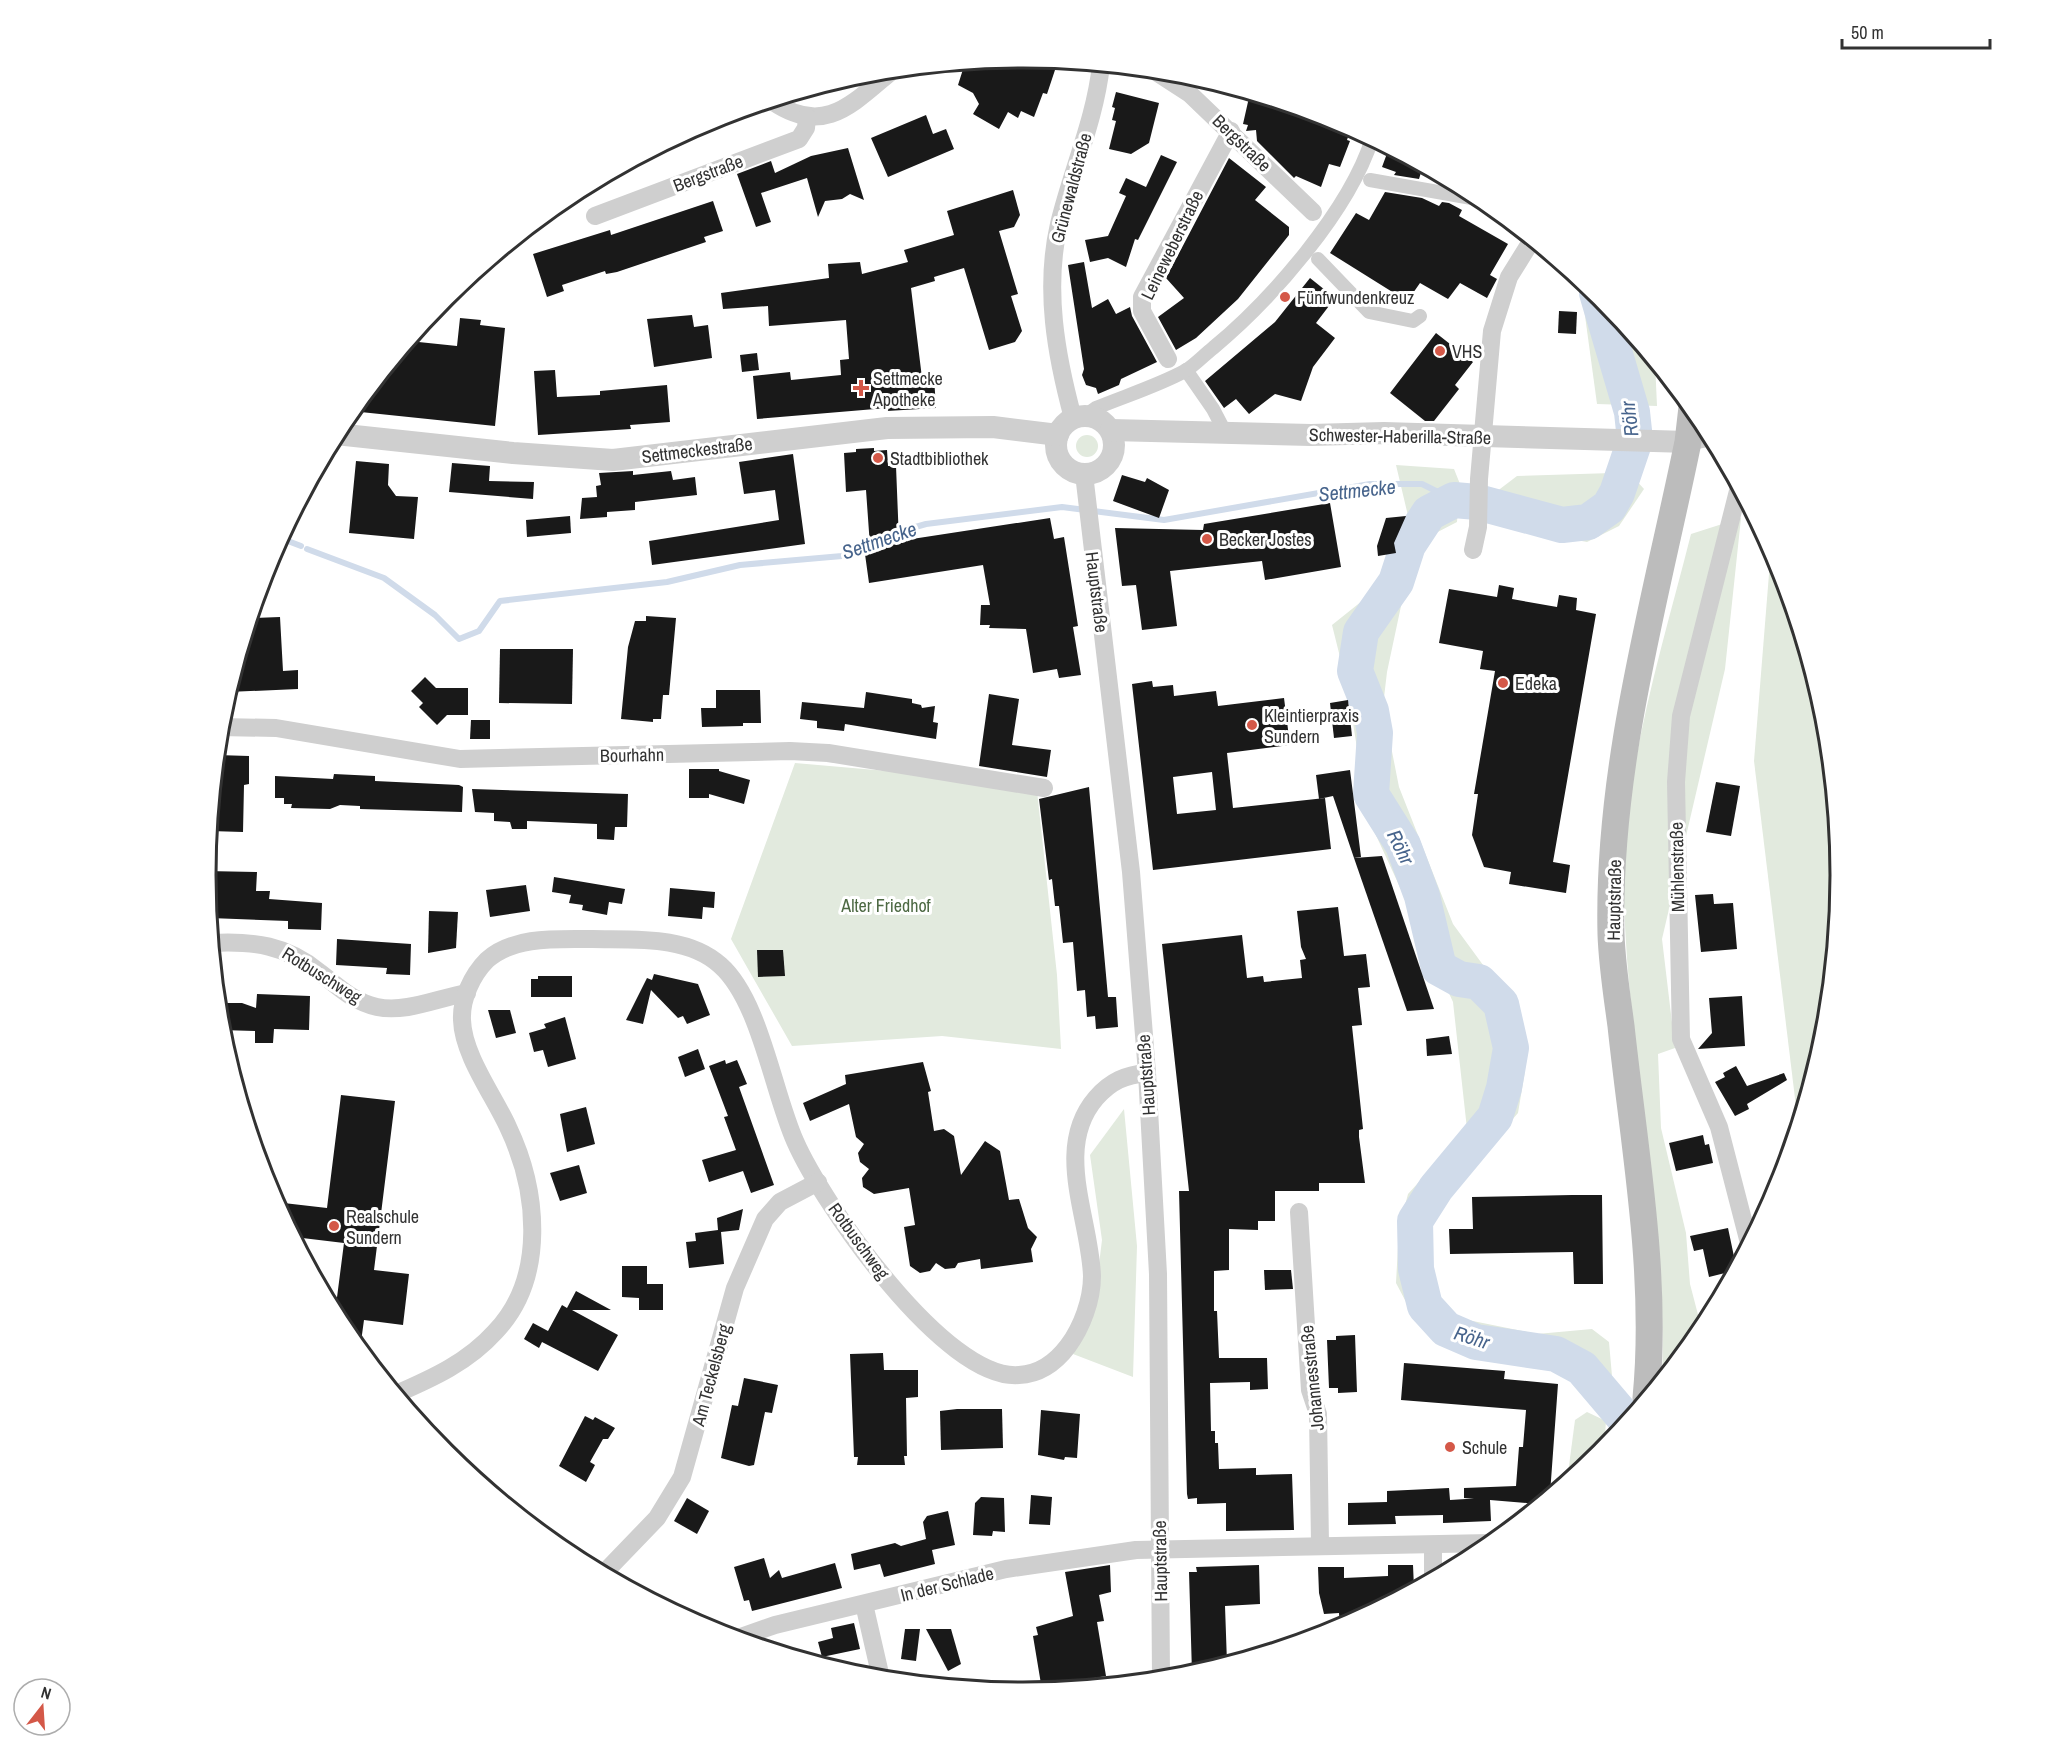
<svg xmlns="http://www.w3.org/2000/svg" width="2046" height="1749" font-family="'Archivo Narrow',sans-serif">
<rect width="100%" height="100%" fill="#fff"/>
<g fill="#e2eade">
<path d="M1580 279 1601 297 1655 362 1657 406 1597 404Z"/>
<circle cx="1087" cy="446" r="11"/>
<path d="M1396 465 1454 469 1460 484 1457 522 1428 537 1411 559 1387 672 1383 706 1399 787 1453 924 1516 1010 1525 1071 1518 1113 1437 1207 1424 1245 1427 1285 1453 1317 1537 1334 1592 1329 1609 1342 1612 1376 1607 1388 1581 1362 1557 1348 1449 1343 1415 1319 1396 1283 1399 1228 1408 1194 1467 1129 1453 1002 1368 818 1347 685 1332 625 1387 581 1399 555 1409 520Z"/>
<path d="M1612 473 1635 479 1644 489 1619 526 1587 542 1493 524 1496 492 1517 476Z"/>
<path d="M1741 518 1725 669 1662 939 1675 1048 1658 1054 1661 1128 1686 1233 1690 1284 1702 1330 1662 1378C1668 1217 1628 1059 1624 899 1621 774 1661 653 1691 534Z"/>
<path d="M1771 549 1778 562 1825 715 1840 875 1825 1034 1798 1123 1754 761Z"/>
<path d="M795 763 956 777 1037 791 1057 975 1061 1049 942 1036 792 1046 731 939Z"/>
<path d="M1124 1109 1137 1246 1133 1377 1073 1354 1093 1313 1102 1240 1090 1155Z"/>
<path d="M1587 1412 1606 1421 1604 1449 1567 1481 1575 1420Z"/>
</g>
<g fill="none" stroke-linecap="round" stroke-linejoin="round">
<g stroke="#d0dbea" stroke-width="6">
<path d="M891 534 926 524 1062 507 1164 520 1370 484H1422L1454 500"/>
<path d="M280 538 301 546"/>
<path d="M307 549 384 578 435 615 459 639 479 631 500 601 667 582 740 565 842 556 876 539"/>
</g>
<path stroke="#d0dbea" stroke-width="36" d="M1597 293 1632 412 1635 440 1617 493 1609 507 1588 522 1562 525 1477 502 1454 500 1429 513 1408 545 1396 582 1361 632 1355 671 1371 711 1375 733 1371 794 1403 845 1422 896 1439 968 1459 979 1479 982 1501 1004 1511 1048 1504 1088 1495 1117 1436 1188 1415 1221 1416 1269 1425 1306 1446 1329 1476 1342 1556 1354 1582 1368 1627 1421"/>
</g>
<g fill="#191919" fill-rule="evenodd">
<path d="M1017 58 1055 70 1047 94 1043 93 1034 117 1021 111 1018 118 1008 112 999 129 973 114 979 104 973 93 958 85 965 63Z"/>
<path d="M1116 92 1159 103 1149 143 1131 154 1109 149 1116 121 1112 120 1115 108 1112 107Z"/>
<path d="M1250 93 1336 119 1351 128 1347 140 1350 141 1340 167 1329 164 1321 187 1296 176 1294 178 1257 141 1256 130 1246 131 1248 125 1243 124Z"/>
<path d="M926 115 933 134 946 129 954 149 888 177 871 138Z"/>
<path d="M848 148 864 200 850 194 842 199 825 201 818 217 807 178 761 193 771 222 756 227 737 174 771 161 775 173 811 156Z"/>
<path d="M1389 148 1423 166 1419 179 1394 175 1396 172 1382 167Z"/>
<path d="M1161 155 1177 162 1138 240 1135 239 1126 267 1108 258 1090 262 1085 240 1108 236 1126 196 1119 193 1126 178 1146 187Z"/>
<path d="M1229 158 1266 187 1255 200 1289 227V235L1238 299 1196 338 1176 350 1158 317 1184 298 1166 278Z"/>
<path d="M1013 190 1020 215 1014 227 999 231 1018 294 1011 296 1022 331 1015 342 989 350 964 268 934 277 935 281 911 288 922 378 934 377 936 408 887 411V408L757 419 753 376 790 372 791 380 841 375 840 360 849 359 846 320 769 326 768 306 723 309 721 293 829 278 828 264 860 262 862 274 908 262 904 250 954 235 947 211Z"/>
<path d="M1385 192 1422 198 1439 206 1442 202 1449 203 1462 210 1459 216 1508 244 1490 275 1497 279 1487 298 1460 283 1448 299 1420 283 1404 306 1391 297 1394 293 1330 253 1356 213 1369 220Z"/>
<path d="M713 201 723 231 704 237 706 242 617 272 606 274 605 271 562 285 564 291 547 297 533 254 610 230 611 235Z"/>
<path d="M1084 262 1092 308 1108 299 1116 314 1130 307 1132 316 1157 362 1121 379 1119 385 1098 394 1096 388 1086 385 1082 375 1084 369 1068 265Z"/>
<path d="M1310 278 1335 298 1316 323 1335 338 1313 367 1301 401 1275 394 1249 414 1236 399 1224 408 1205 381 1275 322Z"/>
<path d="M1559 311 1577 312 1576 334 1558 333Z"/>
<path d="M692 315 694 327 708 325 712 358 654 367 647 319Z"/>
<path d="M460 318 481 320 480 325 505 328 495 426 351 411 409 341 457 346Z"/>
<path d="M1436 333 1473 362 1455 385 1459 389 1434 421H1425L1390 393Z"/>
<path d="M757 353 759 370 742 372 740 355Z"/>
<path d="M555 370 557 397 600 395V391L667 385 670 422 630 425 631 429 538 435 534 371Z"/>
<path d="M874 448V451L887 450 888 466H896L899 541 1050 518 1054 539 1064 537 1078 626 1073 627 1081 675 1059 678 1057 669 1033 673 1026 629 989 628 990 625H980L981 605H990L983 565 869 583 864 547 870 546 866 490 846 492 844 453 856 452V449Z"/>
<path d="M793 454 805 544 652 565 649 541 779 520 775 490 744 494 739 462Z"/>
<path d="M356 461 389 464 388 485 396 496 418 497 414 539 349 533Z"/>
<path d="M452 463 490 466 489 481 534 482 533 499 449 492Z"/>
<path d="M633 471V475L671 471 673 480 695 477 697 495 635 502V510L607 512V517L580 519 582 498 597 497 596 486 601 485 599 473Z"/>
<path d="M1122 475 1145 482 1147 478 1169 490 1159 518 1113 501Z"/>
<path d="M1330 503 1341 567 1265 580 1262 561 1170 571 1177 626 1142 630 1136 585 1122 586 1115 528 1203 530 1204 524Z"/>
<path d="M570 516 571 533 527 537 526 520Z"/>
<path d="M1406 516 1394 543 1396 553 1378 556 1377 546 1386 518Z"/>
<path d="M1499 585 1514 588 1512 599 1557 607 1559 595 1577 598 1576 610 1596 614 1553 862 1570 865 1566 893 1509 884 1511 872 1484 867 1472 835 1478 794H1474L1495 671 1480 669 1483 651 1439 643 1449 589 1497 597Z"/>
<path d="M646 616 676 618 669 695H663L661 719H653V722L621 719 628 647 635 621H646Z"/>
<path d="M280 617 283 671 298 670V689L228 692 251 618Z"/>
<path d="M500 649H573L572 704 499 703Z"/>
<path d="M425 677 436 688H468V715H447L437 725 419 707 423 703 411 691Z"/>
<path d="M1152 681 1153 687 1173 685 1174 696 1216 691 1218 706 1284 698 1290 745 1227 753 1233 808 1325 798 1331 849 1153 870 1132 684ZM1212 772 1216 810 1177 814 1173 777Z"/>
<path d="M716 690H760L761 723H743V726L702 727 701 708H716Z"/>
<path d="M866 692 912 699V703L921 705 922 708 935 706 933 722 938 723 936 739 845 724 844 731 817 728V721L800 719 802 702 864 708Z"/>
<path d="M989 694 1019 699 1012 745 1051 750 1047 777 979 766Z"/>
<path d="M1348 700 1352 736 1334 738 1330 703Z"/>
<path d="M471 720H490V739H470Z"/>
<path d="M217 755 249 756V784L244 785 243 832 210 831Z"/>
<path d="M689 769H719V771L750 780 744 804 709 794V798H689Z"/>
<path d="M1350 770 1361 857 1354 858 1333 796 1319 799 1316 775Z"/>
<path d="M334 774 375 776V781L459 785 463 787 462 812 360 809V806L340 805 330 809 291 808 292 804H284V798H275V776L333 779Z"/>
<path d="M1716 782 1740 786 1731 836 1706 832Z"/>
<path d="M1089 787 1108 997H1116L1118 1027 1096 1029 1095 1016 1087 1017 1085 990 1077 991 1073 942 1063 943 1059 906H1055L1052 879 1049 880 1039 799Z"/>
<path d="M472 789 628 794 627 827H615L614 840 597 839V824L527 821V829H512L510 822 494 821V813L475 812Z"/>
<path d="M1382 856 1434 1009 1407 1011 1354 858Z"/>
<path d="M206 871 257 872 256 891H270L269 899 322 903 321 930 288 929V921L210 918Z"/>
<path d="M554 877 625 889 622 904 609 902 607 915 582 910 583 905 569 903 571 895 552 892Z"/>
<path d="M526 885 530 911 490 917 486 890Z"/>
<path d="M670 888 715 892 714 908 703 907 702 919 668 916Z"/>
<path d="M1713 894 1714 904 1733 903 1737 949 1701 952 1695 895Z"/>
<path d="M1338 907 1344 956 1366 954 1370 987 1358 988 1362 1025 1352 1026 1363 1129 1359 1130V1137L1365 1183H1319V1191H1275V1221H1258V1230L1229 1229V1270L1214 1271V1311H1217L1219 1358H1267L1268 1389 1250 1390V1382L1210 1383 1211 1431H1215V1443H1218L1219 1469 1256 1468V1475L1292 1474 1294 1530 1226 1531V1503L1197 1504V1498L1188 1499 1187 1494 1179 1191H1189L1162 944 1242 935 1247 978 1263 976 1264 982 1302 978 1300 960 1306 959 1301 947 1297 911Z"/>
<path d="M429 911 458 912 456 948 428 953Z"/>
<path d="M337 939 411 944 410 975 386 974 387 968 336 965Z"/>
<path d="M757 950H783L785 976 758 977Z"/>
<path d="M654 974 698 984 710 1015 687 1024 683 1016 678 1018 651 990 643 1024 626 1020 647 978 652 980Z"/>
<path d="M538 976H572V997H531V979H538Z"/>
<path d="M257 994 310 996 309 1030 274 1029 273 1043H255V1031L221 1030 218 1003H242L256 1008Z"/>
<path d="M1742 996 1745 1046 1698 1049 1712 1033 1709 998Z"/>
<path d="M488 1010H510L516 1033 496 1038Z"/>
<path d="M565 1017 576 1059 548 1067 543 1050 534 1052 529 1033 546 1028 544 1024Z"/>
<path d="M1449 1036 1452 1054 1427 1056 1426 1039Z"/>
<path d="M698 1049 705 1069 685 1077 678 1057Z"/>
<path d="M725 1060 726 1064 737 1060 747 1084 739 1087 774 1185 751 1193 743 1171 709 1182 702 1160 736 1150 724 1117 728 1116 709 1066Z"/>
<path d="M923 1062 931 1091 928 1092 934 1131 944 1129 954 1136 961 1175 985 1141 1000 1151 1009 1200 1019 1199 1028 1228 1037 1237 1031 1249 1033 1262 981 1269 980 1259 958 1263 955 1268 945 1269 936 1263 930 1271 920 1273 910 1266 904 1227 915 1225 909 1188 874 1194 863 1187 862 1178 869 1169 860 1162 858 1153 864 1144 856 1137 849 1104 810 1121 803 1103 846 1084 845 1075Z"/>
<path d="M1736 1066 1747 1086 1784 1073 1787 1080 1747 1104 1749 1109 1735 1116 1715 1082 1725 1077 1723 1073Z"/>
<path d="M341 1095 395 1101 374 1270 409 1274 403 1325 364 1320 360 1349 335 1313 344 1243 294 1237 275 1202 327 1208Z"/>
<path d="M586 1107 595 1144 567 1152 560 1114Z"/>
<path d="M1703 1135 1705 1145 1709 1144 1713 1163 1676 1171 1669 1143Z"/>
<path d="M579 1165 587 1193 560 1201 550 1173Z"/>
<path d="M1572 1195H1602L1603 1284H1574L1573 1252 1450 1254 1449 1229H1473L1472 1197Z"/>
<path d="M743 1209 739 1230 721 1232 724 1264 689 1268 686 1242 696 1241 695 1233 718 1230 717 1218Z"/>
<path d="M1728 1228 1736 1266 1733 1271 1709 1277 1703 1249 1694 1251 1690 1236Z"/>
<path d="M622 1266H647V1284H663V1310H639V1298L622 1297Z"/>
<path d="M1264 1270H1291L1293 1289 1265 1290Z"/>
<path d="M576 1291 611 1310H572L618 1335 598 1371 542 1342 539 1348 524 1339 533 1323 548 1331 562 1305 567 1308Z"/>
<path d="M1355 1335 1357 1392 1338 1393V1388H1329L1327 1340H1336V1336Z"/>
<path d="M883 1353 884 1370H918V1397L906 1398 907 1456H904L905 1465H857L858 1457H854L850 1354Z"/>
<path d="M1404 1363 1505 1371 1504 1379 1558 1384 1550 1494 1538 1504 1490 1500 1491 1521 1443 1523V1515L1395 1516 1396 1524 1348 1525V1503L1387 1502V1491L1449 1488 1450 1500 1466 1499H1474L1464 1498V1488L1516 1486 1519 1447H1523L1526 1410 1401 1400Z"/>
<path d="M744 1378 778 1385 772 1413 765 1412 754 1465 749 1466 721 1458 732 1405 738 1406Z"/>
<path d="M957 1409H1002L1003 1448 941 1450 940 1411Z"/>
<path d="M1041 1410 1080 1414 1077 1458 1065 1457 1064 1460 1038 1455Z"/>
<path d="M585 1416 593 1420 595 1417 615 1428 608 1439H603L590 1462 595 1465 586 1482 559 1466Z"/>
<path d="M1031 1495 1052 1497 1050 1525 1029 1524Z"/>
<path d="M981 1497 1004 1498 1005 1532 993 1531 992 1536 973 1535 975 1503Z"/>
<path d="M687 1498 709 1511 697 1534 674 1521Z"/>
<path d="M948 1511 955 1545 932 1550 935 1564 884 1577 880 1564 854 1570 851 1554 895 1543 901 1546 926 1539 923 1522 927 1516Z"/>
<path d="M764 1558 770 1578 779 1570 782 1578 835 1563 842 1588 752 1611 749 1600 744 1601 734 1567Z"/>
<path d="M1110 1565 1111 1592 1099 1595 1104 1621 1097 1622 1106 1676 1065 1683V1688L1042 1690 1033 1636 1038 1635 1036 1627 1073 1616 1065 1572Z"/>
<path d="M1259 1565 1260 1604 1225 1606 1227 1663 1192 1673 1189 1572H1197L1196 1567Z"/>
<path d="M1388 1565H1413L1414 1588 1369 1612H1356V1619L1340 1628 1339 1613 1324 1614 1319 1593 1318 1567H1344V1578L1388 1576Z"/>
<path d="M854 1623 860 1649 822 1657 818 1642 833 1638 831 1628Z"/>
<path d="M905 1629H920L916 1661 901 1659Z"/>
<path d="M926 1629H951L961 1664 948 1671Z"/>
</g>
<g fill="none" stroke-linecap="round" stroke-linejoin="round">
<g stroke="#cfcfcf" stroke-width="14">
<path d="M1370 180 1483 200"/>
<path d="M1318 259 1369 312 1413 321 1420 316"/>
<path d="M1186 370 1213 409 1225 432"/>
<path d="M1086 415 1096 408C1125 396 1157 386 1185 371 1195 365 1204 355 1213 348 1271 300 1349 211 1372 139"/>
</g>
<g stroke="#cfcfcf" stroke-width="18">
<path d="M1153 70 1190 94 1313 212"/>
<path d="M772 101C824 137 852 104 893 70"/>
<path d="M595 216 799 139 806 128 807 117"/>
<path d="M1168 359 1142 311V297L1231 131"/>
<path d="M1073 418C1056 355 1044 289 1059 224 1072 170 1095 120 1101 65"/>
<path d="M1688 442 1712 437"/>
<path d="M1084 474 1131 872 1147 1073 1158 1274 1161 1678"/>
<path d="M1739 487 1681 716 1676 782 1681 1039 1719 1127 1749 1243"/>
<path d="M1473 550 1478 527 1479 479 1492 331 1509 277 1532 240"/>
<path d="M220 727 276 728 460 759 790 751 828 753 1044 788"/>
<path d="M212 943C254 941 286 945 319 972 338 986 353 1002 377 1007 406 1013 438 998 467 993"/>
<path d="M1299 1212 1310 1390 1318 1414 1320 1544"/>
<path d="M396 1394C433 1378 468 1362 495 1332 547 1278 538 1190 508 1127 494 1096 463 1055 462 1020 461 999 472 975 487 960 513 936 558 939 592 939 633 940 687 935 720 965 760 1000 773 1092 795 1141 822 1203 945 1381 1019 1375 1040 1374 1056 1362 1068 1346 1082 1327 1092 1300 1092 1276 1090 1218 1053 1148 1096 1098 1111 1081 1125 1075 1147 1073"/>
<path d="M1433 1545V1578"/>
<path d="M604 1573 657 1518 682 1477 735 1288 765 1219 780 1202 818 1182"/>
<path d="M864 1604 881 1678"/>
<path d="M738 1638 775 1625 1006 1569 1136 1550 1491 1543"/>
</g>
<g stroke="#cfcfcf" stroke-width="22">
<circle cx="1085" cy="445" r="29"/>
<path d="M1111 430 1311 435 1384 433 1688 442"/>
<path d="M336 434 513 453 613 460 887 428 993 427 1058 435"/>
</g>
<path stroke="#bcbcbc" stroke-width="27" d="M1646 1398C1658 1275 1634 1148 1621 1026 1617 996 1612 965 1611 934 1607 768 1655 603 1688 442L1692 407"/>
</g>
<g fill="#d45848" stroke="#fff" stroke-width="2">
<circle cx="1285" cy="297" r="6"/>
<circle cx="1440" cy="351" r="6"/>
<path d="M858 379h6v6h6v6h-6v6h-6v-6h-6v-6h6z"/>
<circle cx="878" cy="458" r="6"/>
<circle cx="1207" cy="539" r="6"/>
<circle cx="1503" cy="683" r="6"/>
<circle cx="1252" cy="725" r="6"/>
<circle cx="334" cy="1226" r="6"/>
<circle cx="1450" cy="1447" r="6"/>
</g>
<g text-anchor="middle" dominant-baseline="central" stroke-width="6" stroke-linejoin="round" paint-order="stroke">
<g font-size="18" fill="#323232" stroke="#fff">
<text transform="translate(1242 143) rotate(44)">Bergstraße</text>
<text transform="translate(708 173) rotate(-21)">Bergstraße</text>
<text transform="translate(1071 188) rotate(-75)">Grünewaldstraße</text>
<text transform="translate(1172 245) rotate(-64)">Leineweberstraße</text>
<text transform="translate(1400 436) rotate(1)">Schwester-Haberilla-Straße</text>
<text transform="translate(697 450) rotate(-7)">Settmeckestraße</text>
<text transform="translate(1097 592) rotate(83)">Hauptstraße</text>
<text transform="translate(632 755) rotate(-1)">Bourhahn</text>
<text transform="translate(1677 867) rotate(-91)">Mühlenstraße</text>
<text transform="translate(1614 900) rotate(-89)">Hauptstraße</text>
<text transform="translate(322 975) rotate(32)">Rotbuschweg</text>
<text transform="translate(1146 1075) rotate(-94)">Hauptstraße</text>
<text transform="translate(859 1241) rotate(54)">Rotbuschweg</text>
<text transform="translate(711 1375) rotate(-75)">Am Teckelsberg</text>
<text transform="translate(1312 1378) rotate(-96)">Johannesstraße</text>
<text transform="translate(1160 1561) rotate(-91)">Hauptstraße</text>
<text transform="translate(947 1584) rotate(-14)">In der Schlade</text>
</g>
<g font-size="18" fill="#323232" stroke="#fff" text-anchor="start">
<text x="1297" y="297">Fünfwundenkreuz</text>
<text x="1452" y="351">VHS</text>
<text x="873" y="378">Settmecke<tspan x="873" dy="21">Apotheke</tspan></text>
<text x="890" y="458">Stadtbibliothek</text>
<text x="1219" y="539">Becker Jostes</text>
<text x="1515" y="683">Edeka</text>
<text x="1264" y="715">Kleintierpraxis<tspan x="1264" dy="21">Sundern</tspan></text>
<text x="346" y="1216">Realschule<tspan x="346" dy="21">Sundern</tspan></text>
<text x="1462" y="1447">Schule</text>
</g>
<g font-size="18" fill="#4d6943" stroke="#fff">
<text x="886" y="905">Alter Friedhof</text>
</g>
<g font-size="20" font-style="italic" fill="#47648c" stroke="#fff">
<text transform="translate(1629 419) rotate(-97)">Röhr</text>
<text transform="translate(1357 490) rotate(-6)">Settmecke</text>
<text transform="translate(879 540) rotate(-19)">Settmecke</text>
<text transform="translate(1401 847) rotate(64)">Röhr</text>
<text transform="translate(1472 1337) rotate(18)">Röhr</text>
</g>
</g>
<path d="M0 0H2046V1749H0ZM216 875a807 807 0 1 1 1614 0a807 807 0 1 1-1614 0Z" fill="#fff" fill-rule="evenodd"/>
<path fill="none" stroke="#323232" stroke-width="3" d="M216 875a807 807 0 1 1 1614 0a807 807 0 1 1-1614 0Z"/>
<g transform="translate(42 1707) rotate(17)"><circle r="28" fill="#ffffff" stroke="#adadad" stroke-width="1.5"/>
<path d="M0-4.5L10 22L0 15L-10 22Z" fill="#d45848"/>
<text y="-9" font-size="16" font-weight="bold" text-anchor="middle" fill="#323232">N</text>
</g>
<path d="M1842 39v9h148v-9" fill="none" stroke="#323232" stroke-width="3"/>
<text x="1851" y="39" font-size="18" fill="#323232" stroke="#ffffff" stroke-width="4.5" paint-order="stroke">50 m</text>
</svg>
